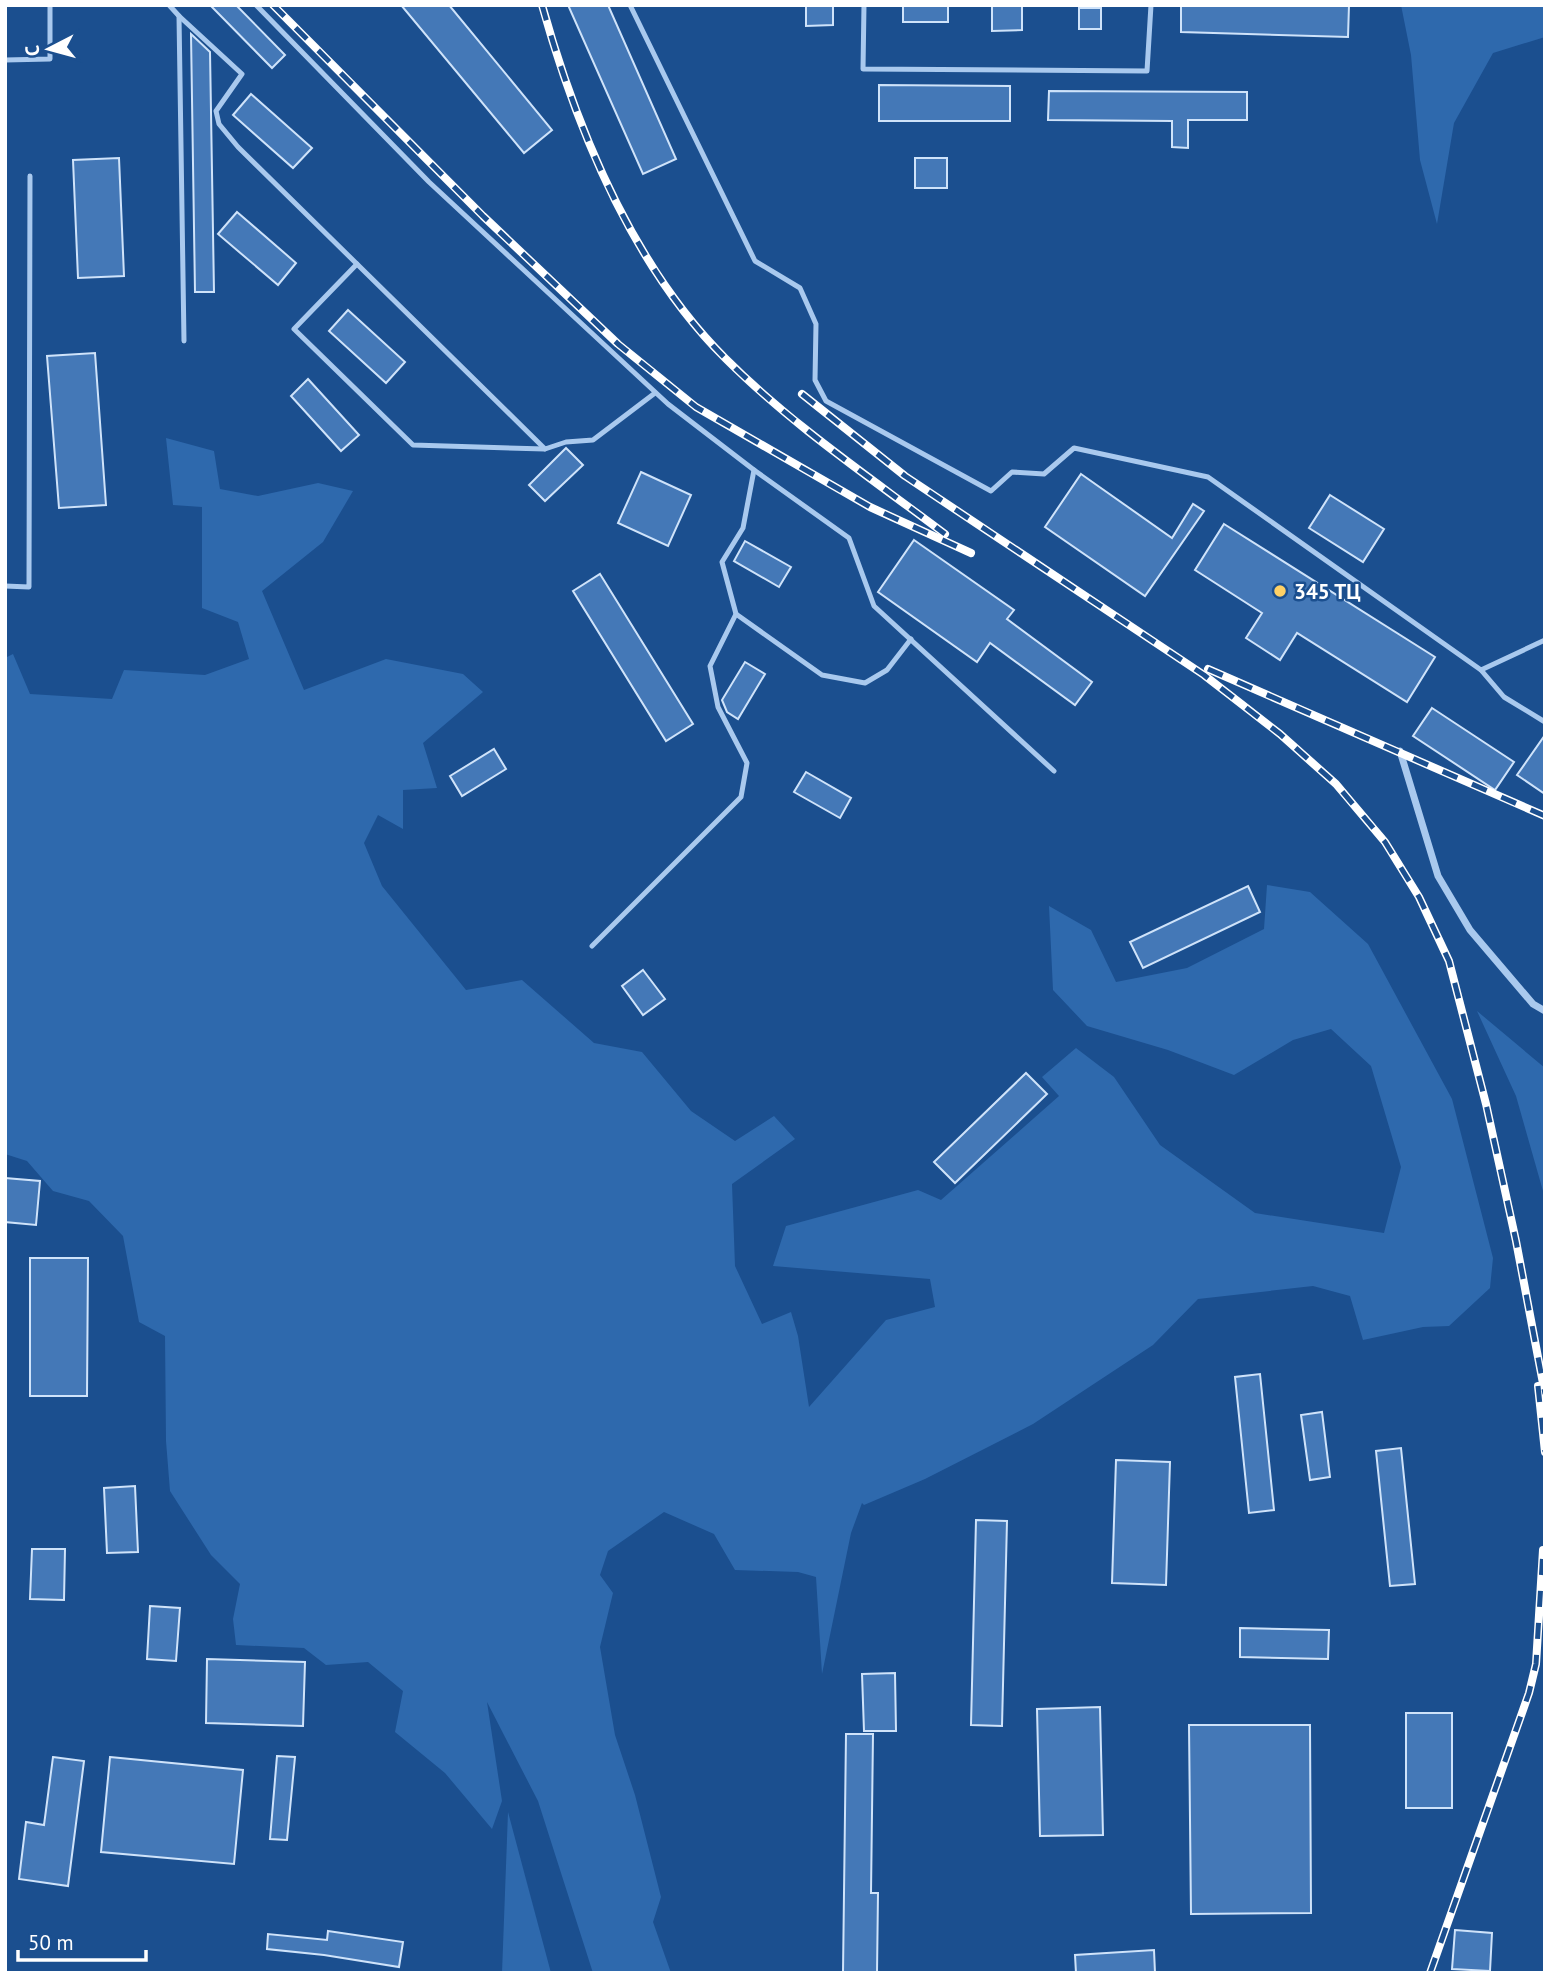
<svg xmlns="http://www.w3.org/2000/svg" width="1550" height="1978" font-family="'PT Sans',sans-serif">
<rect width="100%" height="100%" fill="#1b4f8f"/>
<g fill="#2e69ad">
<path d="M1401 5H1545V37L1493 53 1454 123 1437 224 1420 160 1411 55Z"/>
<path d="M166 438 214 451 220 489 258 496 318 483 353 491 323 542 262 591 304 690 386 659 463 674 483 692 423 743 437 788 403 790V829L378 815 364 843 382 886 466 990 522 980 594 1043 642 1052 691 1111 735 1141 774 1116 795 1139 732 1184 735 1266 762 1324 791 1312 798 1336 809 1407 886 1320 935 1307 930 1279 773 1266 786 1226 918 1190 941 1200 1059 1096 1042 1077 1076 1048 1114 1077 1160 1145 1255 1213 1384 1233 1401 1167 1371 1066 1331 1029 1293 1040 1234 1075 1168 1050 1087 1026 1053 990 1049 906 1091 930 1116 982 1187 968 1264 929 1267 885 1310 892 1368 944 1452 1099 1493 1258 1490 1288 1449 1326 1423 1327 1363 1340 1350 1296 1313 1286 1198 1299 1153 1345 1033 1424 925 1479 864 1505 862 1503 851 1533 822 1674 816 1577 798 1572 735 1570 714 1534 664 1512 608 1551 600 1575 613 1593 600 1647 615 1735 635 1795 661 1897 653 1922 671 1973H593L538 1801 487 1702 502 1801 492 1829 445 1773 395 1732 403 1691 368 1662 326 1665 304 1648 236 1645 233 1619 240 1584 211 1555 170 1491 166 1441 165 1336 139 1322 123 1236 89 1201 53 1191 27 1161 5 1154V658L13 654 30 694 112 699 124 670 205 675 249 659 238 622 202 608V507L173 505Z"/>
<path d="M1477 1011 1545 1068V1198L1516 1096Z"/>
<path d="M508 1812 551 1973H502Z"/>
</g>
<g fill="#4478b7" stroke="#cfe3fa" stroke-width="2">
<path d="M210 5H236L285 55 272 68Z"/>
<path d="M401 5H449L552 130 524 153Z"/>
<path d="M568 5H608L676 159 643 174Z"/>
<path d="M806 5H833V25L806 26Z"/>
<rect x="903" y="5" width="45" height="17"/>
<path d="M992 5H1022V30L992 31Z"/>
<path d="M1181 5H1349L1348 37 1181 32Z"/>
<rect x="1079" y="8" width="22" height="21"/>
<path d="M191 34 210 52 214 292H195Z"/>
<path d="M879 85 1010 86V121H879Z"/>
<path d="M1049 91 1247 92V120H1188V148L1172 147V121L1048 120Z"/>
<path d="M251 94 312 148 293 168 233 115Z"/>
<path d="M119 158 124 276 78 278 73 160Z"/>
<rect x="915" y="158" width="32" height="30"/>
<path d="M237 212 296 263 278 285 218 234Z"/>
<path d="M348 310 405 362 386 383 329 331Z"/>
<path d="M95 353 106 505 59 508 47 356Z"/>
<path d="M308 379 359 435 341 451 291 396Z"/>
<path d="M566 448 583 465 545 501 529 485Z"/>
<path d="M641 472 691 495 668 546 618 523Z"/>
<path d="M1081 474 1172 538 1193 504 1204 511 1145 596 1045 527Z"/>
<path d="M1330 495 1384 529 1363 562 1309 528Z"/>
<path d="M1224 524 1435 657 1407 702 1297 633 1280 660 1246 638 1262 613 1195 570Z"/>
<path d="M914 540 1014 610 1007 619 1092 682 1075 705 990 643 977 662 878 592Z"/>
<path d="M745 541 791 567 779 587 734 561Z"/>
<path d="M600 574 693 724 666 741 573 591Z"/>
<path d="M745 662 765 674 738 719 727 712 722 700Z"/>
<path d="M1432 708 1514 762 1495 790 1413 736Z"/>
<path d="M1545 735V794L1517 775Z"/>
<path d="M494 749 506 769 462 796 450 776Z"/>
<path d="M806 772 851 798 840 818 794 792Z"/>
<path d="M1248 886 1260 912 1143 968 1130 942Z"/>
<path d="M643 970 665 999 643 1015 622 986Z"/>
<path d="M1026 1073 1047 1094 955 1183 934 1162Z"/>
<path d="M5 1178 40 1181 36 1225 5 1222Z"/>
<path d="M30 1258H88L87 1396H30Z"/>
<path d="M1260 1374 1274 1510 1249 1513 1235 1377Z"/>
<path d="M1322 1412 1330 1477 1310 1480 1301 1415Z"/>
<path d="M1401 1448 1415 1584 1390 1586 1376 1451Z"/>
<path d="M1116 1460 1170 1462 1166 1585 1112 1583Z"/>
<path d="M135 1486 138 1552 107 1553 104 1488Z"/>
<path d="M976 1520 1007 1521 1002 1726 971 1725Z"/>
<path d="M32 1549H65L64 1600 30 1599Z"/>
<path d="M150 1606 180 1608 176 1661 147 1659Z"/>
<path d="M1240 1628 1329 1630 1328 1659 1240 1657Z"/>
<path d="M207 1659 305 1662 303 1726 206 1723Z"/>
<path d="M895 1673 896 1731H864L862 1674Z"/>
<path d="M1100 1707 1103 1835 1040 1836 1037 1709Z"/>
<rect x="1406" y="1713" width="46" height="95"/>
<path d="M1189 1725H1310L1311 1913 1191 1914Z"/>
<path d="M846 1734H873L871 1893H878L877 1973H843Z"/>
<path d="M277 1756 295 1757 287 1840 270 1839Z"/>
<path d="M53 1757 84 1761 68 1886 19 1879 26 1822 44 1825Z"/>
<path d="M110 1757 243 1770 234 1864 101 1852Z"/>
<path d="M1455 1930 1492 1933 1490 1971 1452 1969Z"/>
<path d="M328 1931 403 1942 399 1967 324 1955 267 1949 268 1934 327 1940Z"/>
<path d="M1154 1950 1155 1973H1076L1075 1955Z"/>
</g>
<g fill="none" stroke-linecap="round" stroke-linejoin="round">
<g stroke="#a9c9ee" stroke-width="5">
<path d="M169 5 179 16 184 341"/>
<path d="M256 5 429 182 668 404 754 470 849 538 874 606 1054 771"/>
<path d="M630 5 755 261 800 288 816 324 815 380 826 401 991 491 1012 472 1044 474 1074 448 1208 477 1481 670 1545 640"/>
<path d="M864 5 863 69 1147 71 1151 5"/>
<path d="M179 16 242 74 216 111 219 124 238 147 545 449 566 442 593 440 655 393"/>
<path d="M5 60 50 59V5"/>
<path d="M357 264 294 329 413 445 545 449"/>
<path d="M754 470 743 528 722 562 736 614 822 675 865 683 887 670 911 639"/>
<path d="M5 586 29 587 30 176"/>
<path d="M1481 670 1504 697 1545 722"/>
<path d="M592 946 741 797 747 763 718 707 710 666 736 614"/>
</g>
<path stroke="#a9c9ee" stroke-width="7" d="M1400 751 1438 876 1470 930 1533 1004 1545 1011"/>
<defs>
<g id="rail">
<path d="M273 5 483 216 618 344 696 407 870 507 971 553"/>
<path d="M542 5C577 130 633 267 726 359 792 425 871 478 945 534"/>
<path d="M802 394 905 476 1204 675 1280 734 1336 784 1385 842 1419 897 1449 961 1486 1104 1516 1241 1545 1394"/>
<path d="M1208 669 1545 816"/>
<path d="M1538 1386 1545 1452"/>
<path d="M1430 1973 1529 1693 1536 1664 1543 1550"/>
</g>
</defs>
<use href="#rail" stroke="#fff" stroke-width="8"/>
<use href="#rail" stroke="#1b4f8f" stroke-width="5" stroke-dasharray="16" stroke-linecap="butt"/>
</g>
<circle fill="#ffd166" stroke="#1b4f8f" stroke-width="2.5" cx="1280" cy="591" r="7"/>
<g text-anchor="middle" dominant-baseline="central" stroke-width="5" stroke-linejoin="round" paint-order="stroke">
<g font-size="21" font-weight="bold" fill="#fff" stroke="#1b4f8f" text-anchor="start">
<text x="1294" y="591">345 ТЦ</text>
</g>
</g>
<rect width="1550" height="1978" fill="none" stroke="#ffffff" stroke-width="14"/>
<g transform="translate(49 49) rotate(264)" stroke="#1b4f8f" stroke-width="5" paint-order="stroke">
<path d="M0-5L12 26L0 18L-12 26Z" fill="#ffffff"/>
<text y="-10" font-size="19" font-weight="bold" text-anchor="middle" fill="#ffffff">С</text>
</g>
<path d="M18 1950v10h128v-10" fill="none" stroke="#ffffff" stroke-width="3.5"/>
<text x="28" y="1950" font-size="21" fill="#ffffff" stroke="#1b4f8f" stroke-width="5" paint-order="stroke">50 m</text>
</svg>
